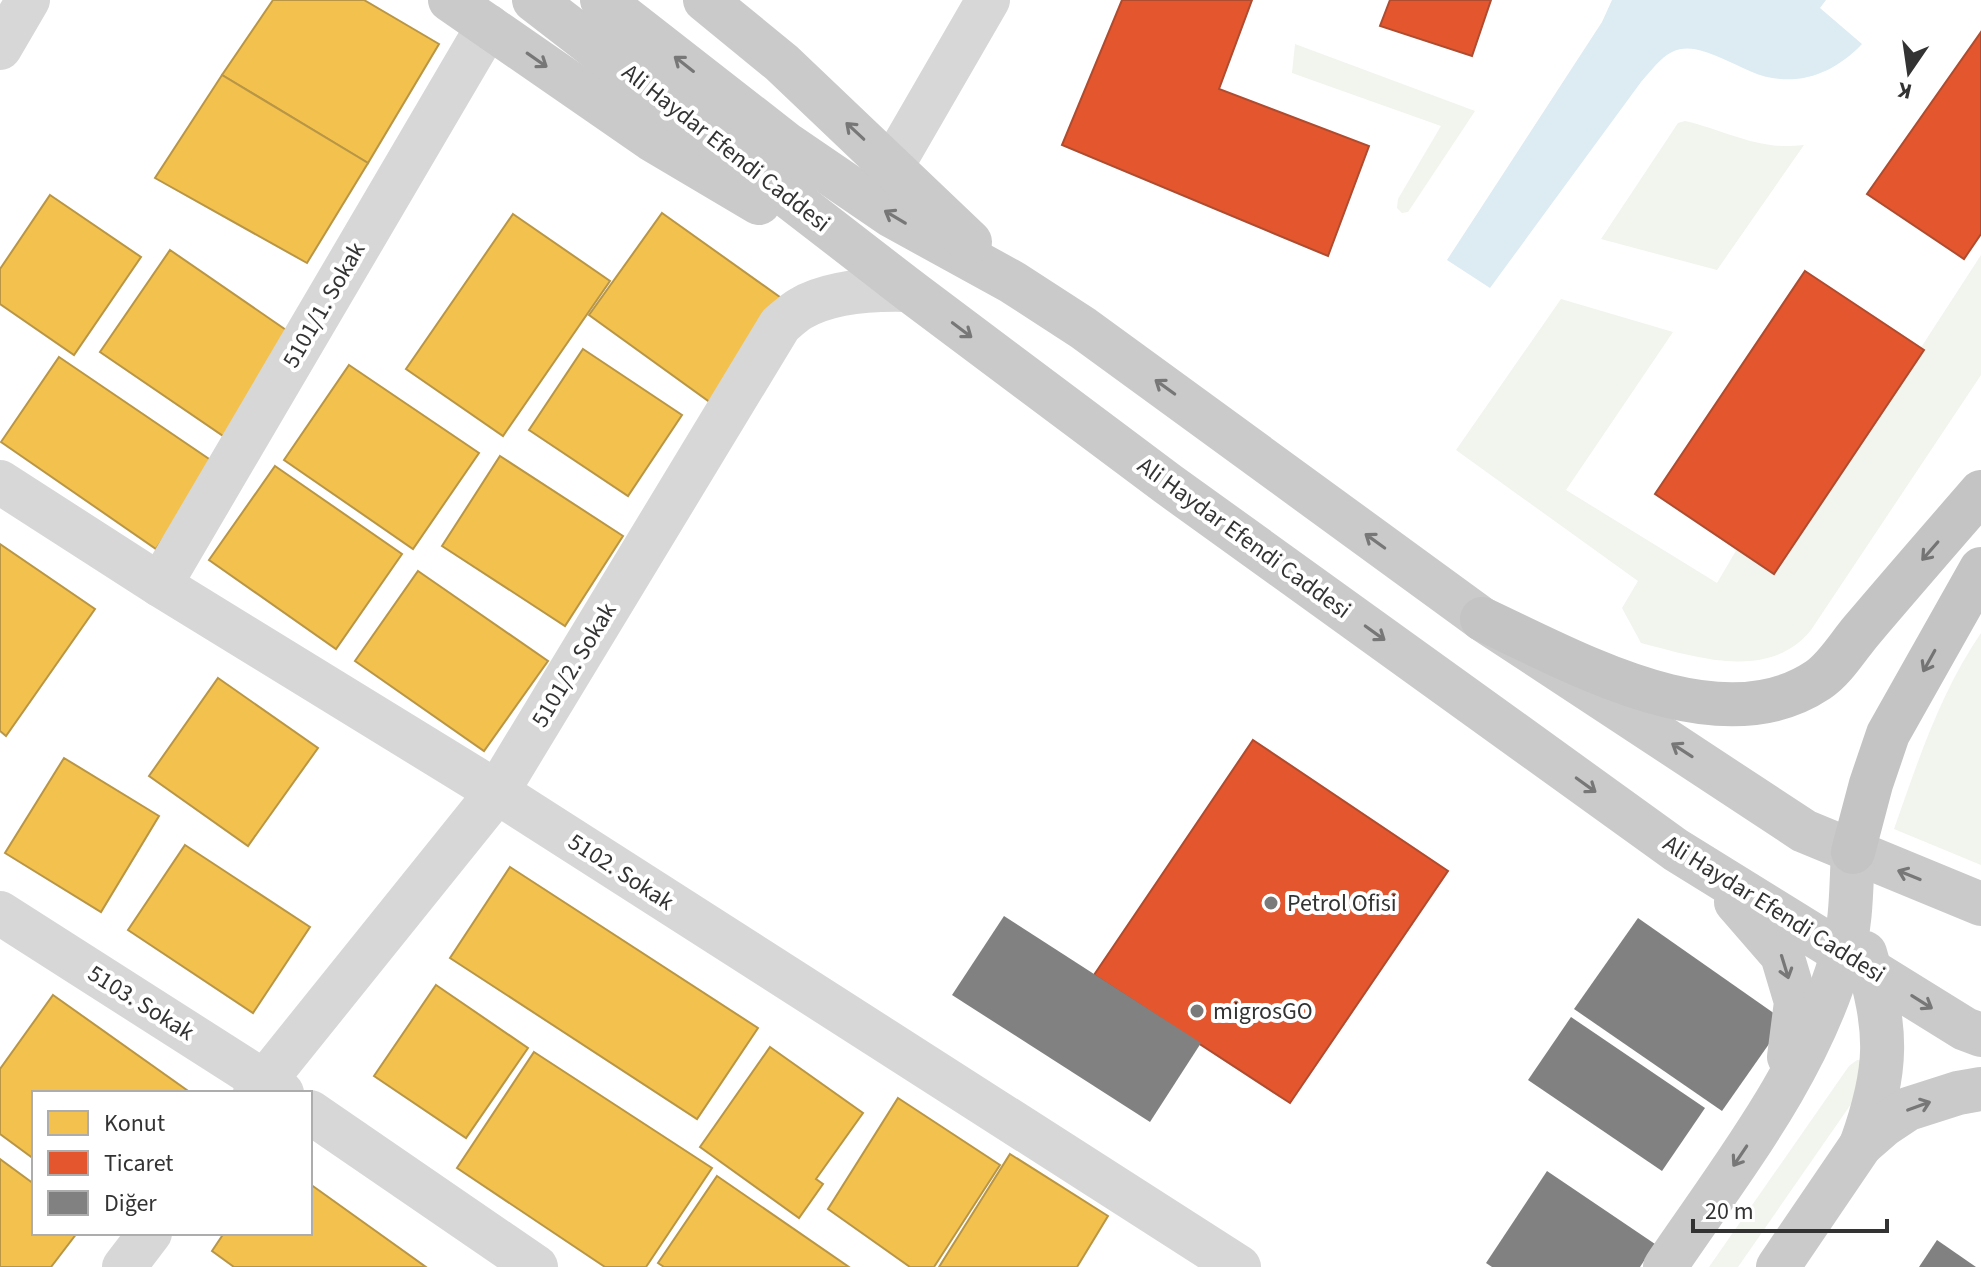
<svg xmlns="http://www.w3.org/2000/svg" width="1981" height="1267" font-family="'Source Sans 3',sans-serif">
<rect width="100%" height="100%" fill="#fff"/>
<g fill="#f1f5ed">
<path d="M1295 44 1475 111 1408 212 1402 213 1397 208 1398 199 1441 126 1292 73Z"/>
<path d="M1685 121C1728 131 1758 151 1804 145L1717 270 1601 239 1678 123Z"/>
<path d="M1981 255V375L1811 630C1769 682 1696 657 1641 643L1622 608 1638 581 1456 450 1561 299 1673 332 1566 490 1717 583 1737 549 1774 574Z"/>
<path d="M1981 633V865L1894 829C1918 761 1940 693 1981 633Z"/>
<path d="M1857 1060H1865V1084L1738 1267H1709L1849 1066Z"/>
</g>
<path fill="#ddebf3" d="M1612 0H1826L1820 8 1862 44C1838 69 1808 84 1772 78 1753 75 1733 62 1714 55 1700 50 1687 45 1672 52 1660 58 1650 72 1641 82L1490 288 1447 260 1602 22Z"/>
<g fill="#f2c14e" stroke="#b99646" stroke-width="2">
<path d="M273 0H364L439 44 368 163 222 75Z"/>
<path d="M222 75 368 163 307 263 155 178Z"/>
<path d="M50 195 141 257 74 355 0 304V269Z"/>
<path d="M662 213 791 305 718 408 589 315Z"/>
<path d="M513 214 610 281 503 436 406 369Z"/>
<path d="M170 250 302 341 232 442 100 352Z"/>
<path d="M583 349 682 415 628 496 529 430Z"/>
<path d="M59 357 215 463 156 549 1 442Z"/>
<path d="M349 365 479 453 413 549 284 460Z"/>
<path d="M500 456 623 536 565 626 442 546Z"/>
<path d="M275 466 402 554 336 649 209 560Z"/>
<path d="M0 544 95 609 6 736 0 731Z"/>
<path d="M418 571 548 661 484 751 355 661Z"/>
<path d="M218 678 318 748 248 846 149 776Z"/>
<path d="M64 758 159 816 101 912 5 853Z"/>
<path d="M185 845 310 927 253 1013 128 930Z"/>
<path d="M510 867 758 1028 697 1119 450 958Z"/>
<path d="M436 985 528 1048 466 1138 374 1076Z"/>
<path d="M53 995 191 1093H34V1159L0 1134V1069Z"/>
<path d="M770 1047 863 1113 816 1179 823 1184 799 1218 700 1147Z"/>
<path d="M534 1052 712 1168 646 1267H605L457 1168Z"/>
<path d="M898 1098 1000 1165 934 1267H910L828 1209Z"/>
<path d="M1010 1154 1108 1216 1077 1267H939Z"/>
<path d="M0 1159 34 1184V1233H77L51 1267H0Z"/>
<path d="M717 1176 849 1267H664L658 1263Z"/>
<path d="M310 1184 426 1267H234L212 1251 224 1233H310Z"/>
</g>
<g fill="#e4572e" stroke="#af4c30" stroke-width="2">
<path d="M1122 0H1252L1219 89 1369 146 1328 256 1062 145Z"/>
<path d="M1390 0H1491L1472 56 1380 26Z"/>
<path d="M1981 32V234L1964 259 1867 194Z"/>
<path d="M1805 271 1924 350 1774 574 1655 494Z"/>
<path d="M1253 740 1448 871 1290 1103 1094 975Z"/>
</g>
<g fill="#818181">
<path d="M1004 916 1201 1043 1150 1122 952 995Z"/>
<path d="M1638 918 1785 1021 1722 1111 1574 1009Z"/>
<path d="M1571 1017 1705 1108 1662 1171 1528 1080Z"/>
<path d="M1547 1171 1655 1244 1640 1267H1492L1486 1263Z"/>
<path d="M1937 1240 1976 1267H1919Z"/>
</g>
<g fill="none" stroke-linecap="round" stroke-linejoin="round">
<g stroke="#d7d7d7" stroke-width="44">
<path d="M0 48 28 0"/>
<path d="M892 166 988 0"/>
<path d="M0 482 160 585 497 792 1239 1267"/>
<path d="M160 585 488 26"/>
<path d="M0 913 282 1093"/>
<path d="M255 1093 497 792 780 325C786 320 793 313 800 309 830 291 875 289 909 290"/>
<path d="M310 1112 536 1267"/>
<path d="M124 1267 150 1233"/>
</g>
<g stroke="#cacaca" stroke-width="44">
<path d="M450 0 651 139 759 203"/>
<path d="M534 0 909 290 1168 484 1676 850 1965 1029 1981 1035"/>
<path d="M602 0 788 145 892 216 1012 282 1083 328 1482 619 1804 831 1981 904"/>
<path d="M705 0 782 63 970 242"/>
<path d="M1736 902 1782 955 1796 1002 1789 1057"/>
<path d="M1861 1145C1889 1067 1888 1031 1865 953"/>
<path d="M1665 1267C1732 1168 1809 1072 1842 955 1852 923 1851 886 1853 852"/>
<path d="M1778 1267 1861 1145 1884 1125 1908 1109 1958 1093 1981 1089"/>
</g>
<g stroke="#c4c4c4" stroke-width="44">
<path d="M1482 619C1575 662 1720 746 1818 680 1835 669 1849 645 1862 630 1901 584 1941 538 1981 492"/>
<path d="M1853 852 1871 784 1888 734 1981 569"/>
</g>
</g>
<defs><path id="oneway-shaft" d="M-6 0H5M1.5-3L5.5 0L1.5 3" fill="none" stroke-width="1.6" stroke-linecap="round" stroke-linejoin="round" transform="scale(2)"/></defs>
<g stroke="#777">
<use href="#oneway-shaft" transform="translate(537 60) rotate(35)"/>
<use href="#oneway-shaft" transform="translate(684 64) rotate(-142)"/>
<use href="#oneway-shaft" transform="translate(855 131) rotate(-137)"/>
<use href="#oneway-shaft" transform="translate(895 217) rotate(-149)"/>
<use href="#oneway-shaft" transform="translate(962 330) rotate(37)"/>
<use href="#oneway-shaft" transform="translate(1165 387) rotate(-144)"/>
<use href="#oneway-shaft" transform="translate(1375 541) rotate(-144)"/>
<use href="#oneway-shaft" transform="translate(1375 633) rotate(36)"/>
<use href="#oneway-shaft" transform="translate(1682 750) rotate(-147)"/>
<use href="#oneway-shaft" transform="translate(1586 785) rotate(36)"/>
<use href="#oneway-shaft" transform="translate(1909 875) rotate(-158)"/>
<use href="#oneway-shaft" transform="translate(1785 967) rotate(73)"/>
<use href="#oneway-shaft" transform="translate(1922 1002) rotate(32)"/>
<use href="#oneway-shaft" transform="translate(1919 1106) rotate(-20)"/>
<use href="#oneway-shaft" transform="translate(1740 1156) rotate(124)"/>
</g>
<g stroke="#747474">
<use href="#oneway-shaft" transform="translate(1930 551) rotate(131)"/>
<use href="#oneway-shaft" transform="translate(1929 661) rotate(119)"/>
</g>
<g fill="#7a7a7a" stroke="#fff" stroke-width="3">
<circle cx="1271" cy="903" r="8"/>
<circle cx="1197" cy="1011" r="8"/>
</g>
<g text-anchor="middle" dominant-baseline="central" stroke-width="8" stroke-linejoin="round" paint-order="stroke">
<g font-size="24" fill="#333" stroke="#fff">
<text transform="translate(726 148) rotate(38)">Ali Haydar Efendi Caddesi</text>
<text transform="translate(324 305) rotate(-60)">5101/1. Sokak</text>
<text transform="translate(1244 538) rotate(36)">Ali Haydar Efendi Caddesi</text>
<text transform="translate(574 665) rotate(-59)">5101/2. Sokak</text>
<text transform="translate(621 872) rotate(33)">5102. Sokak</text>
<text transform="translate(1774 909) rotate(32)">Ali Haydar Efendi Caddesi</text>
<text transform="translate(141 1003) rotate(32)">5103. Sokak</text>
</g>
<g font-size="24" fill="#333" stroke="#fff" text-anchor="start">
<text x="1287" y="903">Petrol Ofisi</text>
<text x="1213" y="1011">migrosGO</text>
</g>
</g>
<rect x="32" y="1091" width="280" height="144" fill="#ffffff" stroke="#adadad" stroke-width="2"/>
<rect x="48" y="1111" width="40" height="24" fill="#f2c14e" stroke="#adadad" stroke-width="2"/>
<text x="104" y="1131" font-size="24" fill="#333333">Konut</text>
<rect x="48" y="1151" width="40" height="24" fill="#e4572e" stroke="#adadad" stroke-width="2"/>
<text x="104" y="1171" font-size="24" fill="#333333">Ticaret</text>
<rect x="48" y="1191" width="40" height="24" fill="#818181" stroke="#adadad" stroke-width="2"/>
<text x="104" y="1211" font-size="24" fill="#333333">Diğer</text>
<g transform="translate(1909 72) rotate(193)" stroke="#ffffff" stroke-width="6" paint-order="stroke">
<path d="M0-6L14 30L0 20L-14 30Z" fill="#333333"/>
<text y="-12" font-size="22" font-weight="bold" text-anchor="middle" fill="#333333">K</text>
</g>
<path d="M1693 1219v12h194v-12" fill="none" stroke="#333333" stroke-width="4"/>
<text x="1705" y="1219" font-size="24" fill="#333333" stroke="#ffffff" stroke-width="6" paint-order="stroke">20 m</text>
</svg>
